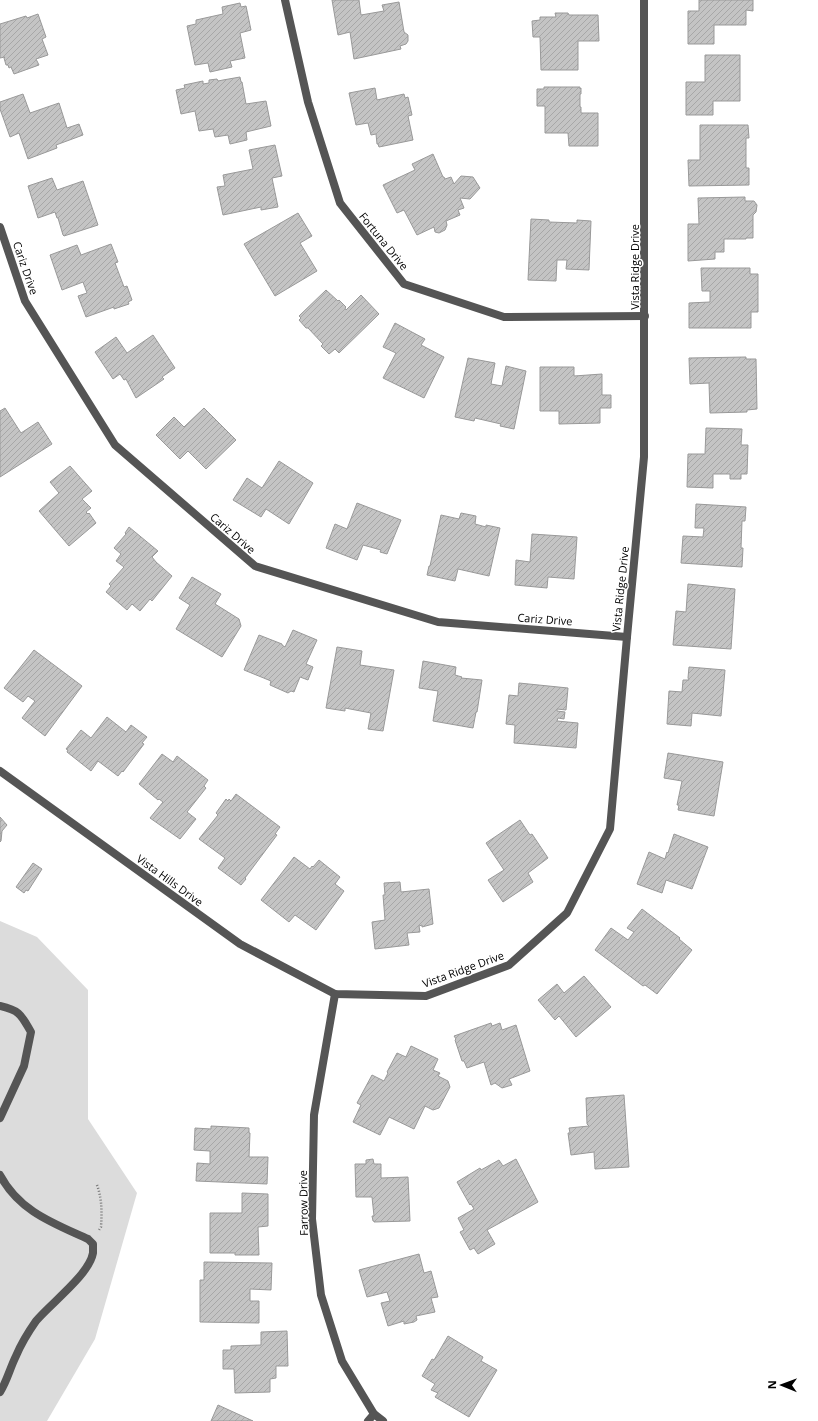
<svg xmlns="http://www.w3.org/2000/svg" width="818" height="1421" font-family="'Open Sans',sans-serif">
<defs>
<pattern id="building-hatch" width="6" height="6" patternUnits="userSpaceOnUse"><rect width="6" height="6" fill="#c4c4c4"/><path d="M-1 1l2-2M0 6l6-6M5 7l2-2" fill="none" stroke="#a7a7a7"/></pattern>
</defs>
<rect width="100%" height="100%" fill="#fff"/>
<path fill="#dcdcdc" d="M0 921 37 937 88 990V1119L137 1193 95 1339 47 1421H0Z"/>
<g fill="url(#building-hatch)" stroke="#999">
<path d="M332 0H359L361 15 384 11 382 5 399 2 404 32 408 35V41L406 44 400 46 401 49 354 59 350 32 338 35Z"/>
<path d="M699 0H753V11L746 10V25H714V44H688V11H699Z"/>
<path d="M240 3 241 7 246 6 251 30 240 33 245 58 230 61 232 67 210 72 208 63 195 65 187 26 196 24V20L223 14 222 7Z"/>
<path d="M555 13H568L569 15H598L599 41H578V70H541L540 37H533L532 21 540 20V17H556Z"/>
<path d="M38 14 46 37 42 39 48 55 36 59 39 65 14 74 11 67 9 68 8 65H6L4 58 5 57 0 58V24L26 16 27 18Z"/>
<path d="M705 55H740V101H713V115H686V82H705Z"/>
<path d="M240 77 241 82H242L246 104 266 101 271 126 246 132 247 140 230 144 228 135 215 137 213 129 199 131 195 111 181 114 176 90 185 88 184 85 203 81V84L209 83V80L217 79 218 81 223 80Z"/>
<path d="M544 87H580V89L581 88V94H580V107H581V113H598V146H569L568 133H545V106H537V89H544Z"/>
<path d="M375 88 377 100 404 94 405 98 408 97 412 115 408 116 413 140 379 147 378 144H377L376 134 371 135 368 123 356 125 349 93Z"/>
<path d="M23 94 30 113 59 103 67 128 79 124 83 135 56 145 57 148 28 159 19 133 10 137 0 109V102Z"/>
<path d="M700 125H748L749 138H746V168H749V185L689 186 688 160H700Z"/>
<path d="M275 145 282 176 272 178 278 207 261 210V207L223 215 217 187 225 186 223 175 253 169 249 150Z"/>
<path d="M433 154 443 177H444L445 179 451 177 454 184 461 176 473 177 480 188 470 199 460 198 464 208 458 210 460 215 446 221 447 225 445 230 439 233 435 232 434 227 417 235 404 210 397 213 383 185 415 170 412 164Z"/>
<path d="M52 178 57 190 83 181 98 225 64 236 63 235 58 218H57L55 212 38 218 28 186Z"/>
<path d="M745 197V201H754L757 205 756 212 753 215V238H746V239H724V252H715V259L688 261V224H699L698 198Z"/>
<path d="M298 213 312 236 300 243 317 271 275 296 244 244Z"/>
<path d="M531 219 549 220V222L577 223V220L591 221 589 270 566 269 567 260H557L556 281 528 280Z"/>
<path d="M111 244 118 262 115 263 124 287 127 286 132 300 128 302 129 304 114 309V307L86 317 78 296 87 293 83 282 62 290 50 255 77 245 81 255Z"/>
<path d="M701 268H750V274H758V312H751V328H689V303L710 302V291H702Z"/>
<path d="M326 290 338 301 339 300 346 307 345 308 346 310 361 295 379 314 339 353 335 349 329 354 321 346 323 344 308 328H306L299 320 301 318 299 316Z"/>
<path d="M395 323 425 339 421 345 444 357 424 398 383 378 396 353 383 347Z"/>
<path d="M153 335 175 368 162 377 164 379 136 398 126 379 124 380 120 374 113 379 95 352 116 337 127 353Z"/>
<path d="M746 357V359H756L757 409 747 410V412L710 413 709 383 690 384 689 358Z"/>
<path d="M468 358 495 363 491 384 502 386 506 366 526 371 514 429 500 426 501 424 475 418 474 421 455 417Z"/>
<path d="M540 367H574V376L602 374V395H611V408H600V423L559 424V411H540Z"/>
<path d="M5 408 21 433 38 422 52 444 0 477V411Z"/>
<path d="M204 408 236 440 206 469 188 451 180 459 156 435 174 417 184 427Z"/>
<path d="M706 428 742 429 741 445H748L747 474H741V479H730V474H713V488L687 487 688 454H705Z"/>
<path d="M279 461 313 483 289 524 266 509 261 517 233 500 247 478 262 488Z"/>
<path d="M70 466 92 491 82 499 91 508 86 512 88 514 89 513 96 523 69 546 39 511 59 493 50 482Z"/>
<path d="M357 503 401 520 387 554 380 552 381 550 363 545 357 560 326 548 335 524 347 529Z"/>
<path d="M696 504 746 507 745 521H742L741 548H743L742 567 681 563 683 536 703 537 704 528H695Z"/>
<path d="M461 513 476 516 475 524 486 527V525L500 528 489 576 458 569 455 581 427 575 429 566H430L441 515 459 519Z"/>
<path d="M129 527 158 551 152 557 156 562 172 576 152 601 150 599 140 611 132 604 127 610 106 592 111 586 109 584 124 567 116 561 121 554 114 548 126 534 125 533Z"/>
<path d="M532 534 577 537 574 579 548 577 547 588 515 585 516 560 530 562Z"/>
<path d="M192 577 221 594 215 604 239 619 241 626 222 657 176 629 190 605 179 598Z"/>
<path d="M688 584 735 589 731 649 673 645 676 611 686 612Z"/>
<path d="M293 630 317 640 306 664 313 667 308 680 300 677 294 692 291 691 288 693 270 685 271 681 244 670 259 635 282 644V645L285 647Z"/>
<path d="M337 647 362 651 360 665 394 670 383 731 368 729 371 713 345 708V711L326 708Z"/>
<path d="M34 650 82 686 45 736 22 718 35 701 28 696 23 702 4 688Z"/>
<path d="M423 661 456 667 455 675 462 677 461 678 482 680 477 712H476L473 728 433 721 438 691 419 688Z"/>
<path d="M689 667 725 670 721 716 692 713 691 726 667 724 669 691 682 692 683 680H689L688 678Z"/>
<path d="M519 683 568 688 566 710 557 709V711L565 712 564 719 558 718 557 721 578 723 576 748 514 743 515 725 506 724 509 695 518 696Z"/>
<path d="M107 717 126 732 131 725 147 737 142 743 144 744 123 772 122 771 118 776 98 761 91 771 67 752 68 750 66 749 81 730 91 738Z"/>
<path d="M668 753 723 762 714 816 678 810 679 805H677L682 781 664 778Z"/>
<path d="M162 754 173 762 177 756 208 780 204 786 206 788 187 812 196 819 180 839 150 818 163 802 159 799 158 800 139 784Z"/>
<path d="M236 794 280 827 275 834 277 835 245 878 246 879 241 885 218 868 225 858 199 839 218 815 216 813 226 799 228 801 229 799 231 801Z"/>
<path d="M0 817 7 825 2 831 1 841 0 842Z"/>
<path d="M520 820 530 835 532 834 548 858 528 873 533 882 503 902 488 880 504 870 486 843Z"/>
<path d="M674 834 708 847 692 889 666 880 662 893 637 884 649 852 665 859 667 852 668 853Z"/>
<path d="M294 857 310 869 312 866 313 867 319 860 340 877 335 884 344 891 316 930 295 915 289 922 261 900Z"/>
<path d="M33 863 42 869 28 891 26 890 24 893 16 887Z"/>
<path d="M400 882 401 892 429 889 433 924 422 927V925L419 926 420 932 407 933 409 945 375 949 372 922 385 920 383 895H385L384 883Z"/>
<path d="M642 909 680 938 679 939 692 950 657 994 645 985 643 986 595 950 611 928 628 940 634 932 627 928Z"/>
<path d="M584 976 611 1007 576 1037 559 1016 555 1020 538 1000 557 984 564 993Z"/>
<path d="M491 1023 492 1026 500 1023 502 1030 516 1025 530 1071 509 1079 512 1085 502 1088 495 1083 491 1085 484 1062 467 1068 464 1061H462L455 1040 456 1039 454 1036Z"/>
<path d="M411 1046 438 1059 433 1070 440 1073 438 1076 448 1081 450 1087 439 1108 433 1110 425 1106 414 1129 389 1117 380 1135 353 1122 361 1105 357 1103 372 1075 384 1081 388 1073 387 1072 397 1053 406 1057Z"/>
<path d="M624 1095 629 1167 595 1169 594 1152 571 1155 568 1133H570L569 1128 589 1126 587 1124 586 1098Z"/>
<path d="M211 1126 249 1128V1133H250L249 1157H268L267 1184 196 1181 197 1163 210 1164V1151L194 1150 195 1128 211 1129Z"/>
<path d="M373 1159 374 1164H381V1178L408 1177 410 1221 374 1222V1221H373L372 1216H374L372 1197H356L355 1164H366V1160Z"/>
<path d="M516 1159 538 1202 487 1230 495 1244 478 1254 474 1248 470 1250 460 1232 464 1230 458 1218 474 1209 471 1204 470 1205 457 1182 480 1168 481 1170 499 1160 503 1166Z"/>
<path d="M242 1193 268 1194V1226L258 1227 259 1255H235V1253H210V1213H242Z"/>
<path d="M419 1254 424 1273 431 1271 438 1297 431 1298 435 1312 416 1316 417 1320 414 1322 404 1324V1321L388 1326 381 1303 390 1301 387 1292 367 1297 359 1270Z"/>
<path d="M204 1262 272 1263 271 1290 250 1289V1301H259V1323L200 1322V1280H204Z"/>
<path d="M287 1331 288 1366H276V1378L270 1379V1392L235 1393 234 1369H223V1350H231V1346L261 1345V1332Z"/>
<path d="M448 1336 483 1357 481 1361 497 1370 469 1417 435 1397 438 1393 431 1390 435 1384 422 1376 432 1359 434 1360Z"/>
<path d="M218 1405 253 1421H211Z"/>
</g>
<g fill="none" stroke-linecap="round" stroke-linejoin="round">
<path stroke="#777" stroke-width="2.5" stroke-dasharray="1 2" stroke-linecap="butt" d="M97 1185C102 1199 102 1212 101 1227L99 1230"/>
<g stroke="#555" stroke-width="8">
<path d="M0 1006C21 1011 21 1015 31 1032L24 1066 0 1118"/>
<path d="M0 1175C19 1211 53 1223 88 1239L93 1244C93 1247 93 1250 93 1253 89 1275 51 1303 36 1321 29 1331 21 1344 16 1356 10 1368 7 1381 0 1392"/>
</g>
<g stroke="#555" stroke-width="8">
<path d="M285 0 308 102 340 203 404 284 504 317 645 316"/>
<path d="M0 227 25 301 115 445 255 566 438 622 627 637"/>
<path d="M0 771 240 944 335 994 426 996 509 965 567 913 610 829 627 637 644 457V0"/>
<path d="M335 994 314 1115 312 1219 321 1295 342 1361 374 1414 383 1421"/>
<path d="M368 1421 374 1414"/>
</g>
</g>
<g text-anchor="middle" dominant-baseline="central" stroke-width="3" stroke-linejoin="round" paint-order="stroke">
<g font-size="11" fill="#000" stroke="#fff">
<text transform="translate(384 241) rotate(51)">Fortuna Drive</text>
<text transform="translate(634 267) rotate(-90)">Vista Ridge Drive</text>
<text transform="translate(26 268) rotate(71)">Cariz Drive</text>
<text transform="translate(233 533) rotate(41)">Cariz Drive</text>
<text transform="translate(620 589) rotate(-84)">Vista Ridge Drive</text>
<text transform="translate(545 619) rotate(4)">Cariz Drive</text>
<text transform="translate(170 880) rotate(36)">Vista Hills Drive</text>
<text transform="translate(463 969) rotate(-20)">Vista Ridge Drive</text>
<text transform="translate(303 1203) rotate(-91)">Farrow Drive</text>
</g>
</g>
<g transform="translate(782 1385) rotate(271)" stroke="#ffffff" stroke-width="3" paint-order="stroke">
<path d="M0-3L7 15L0 10L-7 15Z" fill="#000000"/>
<text y="-6" font-size="11" font-weight="bold" text-anchor="middle" fill="#000000">N</text>
</g>
</svg>
